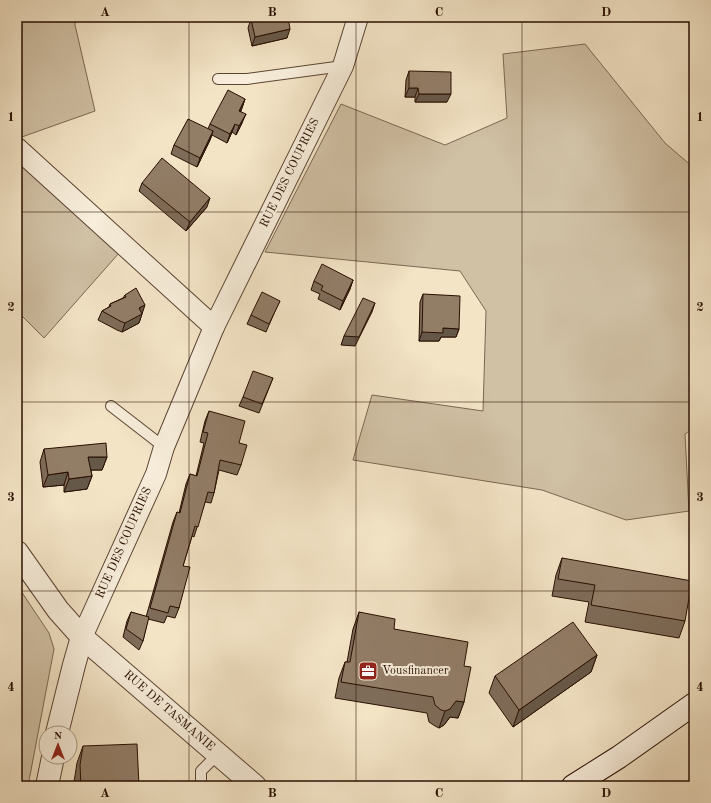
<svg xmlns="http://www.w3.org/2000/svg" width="711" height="803" font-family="'Old Standard TT',serif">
<rect width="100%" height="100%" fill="#f3e4c6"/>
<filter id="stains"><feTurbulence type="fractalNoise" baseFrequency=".005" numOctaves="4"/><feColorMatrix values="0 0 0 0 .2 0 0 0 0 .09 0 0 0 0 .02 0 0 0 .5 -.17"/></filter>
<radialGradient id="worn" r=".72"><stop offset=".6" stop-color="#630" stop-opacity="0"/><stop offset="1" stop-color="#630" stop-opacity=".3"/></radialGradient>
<g fill="#d0c0a4" stroke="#7c6752">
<path d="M17 17H76L75 25 95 111 19 138 127 244 44 338 17 311Z"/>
<path d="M585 44 665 143 694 168V428L685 434 689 511 626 520 542 490 353 460 372 395 483 411 486 311 460 271 265 252 341 104 445 145 507 118 503 54Z"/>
<path d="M17 585 49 633 54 649 28 786H17Z"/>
</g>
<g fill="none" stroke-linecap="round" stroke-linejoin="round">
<defs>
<g id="service">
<path d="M218 79H247L343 66"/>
<path d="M111 406 164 447"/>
<path d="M201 786V771L218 754"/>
</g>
<g id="minor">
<path d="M17 148 214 327"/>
<path d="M82 637 156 474 164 447 214 327 343 66 358 17"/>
</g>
<g id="tertiary">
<path d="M17 552 58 610 82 637 255 786"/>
<path d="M57 733 74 665 82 637"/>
<path d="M47 786 53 757"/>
</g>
<path id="secondary" d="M573 786 619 757 694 704"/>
</defs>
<use href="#service" stroke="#5b4432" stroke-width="12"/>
<use href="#minor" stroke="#5b4432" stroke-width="22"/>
<use href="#tertiary" stroke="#5b4432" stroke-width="24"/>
<use href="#secondary" stroke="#280e00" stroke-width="24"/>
<use href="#service" stroke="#f7edda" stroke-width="10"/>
<use href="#minor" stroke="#f7edda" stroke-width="20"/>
<use href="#tertiary" stroke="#f7edda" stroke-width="22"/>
<use href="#secondary" stroke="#f7edda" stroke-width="22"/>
</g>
<g fill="#7e6c59" stroke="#280e00">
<path d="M254 17H288L287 38 252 46 248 28 251 19H254Z"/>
<path d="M409 71 447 102H415V97H405L406 80Z"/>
<path d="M245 99 241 111 242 123 236 135 232 132 227 143 212 135 210 140 197 167 171 154 174 145 208 129 210 124Z"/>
<path d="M142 183 207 207 186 231 139 191Z"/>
<path d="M353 280 350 289 340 310 318 299 320 294 311 290 314 281Z"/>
<path d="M423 294 459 329 456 337H441L439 341H419L420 302Z"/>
<path d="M125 295 142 314 139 323 122 332 117 330 98 320 102 311 109 307 110 304 123 298Z"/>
<path d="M280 301 276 309 266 332 247 324 251 315Z"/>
<path d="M273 378 259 413 239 406 243 397Z"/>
<path d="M209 411 239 443 241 465 237 475 219 470 214 493 211 503 205 502 194 537 192 536 183 566 179 608 175 618 167 616 164 623 148 619 143 641 139 650 123 637 127 621 131 612 146 617 173 522 177 512 179 513 186 484 190 474 196 476 204 443 200 442 205 421Z"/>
<path d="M44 449 107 457 102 470H91L92 476 87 489 64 492V485L43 487 40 462Z"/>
<path d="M562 558 685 621 679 638 585 622 589 602 552 596 556 575Z"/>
<path d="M359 612 394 629 464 666V702L458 718 450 717 444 725 439 728 435 726 429 722 427 713 335 698 339 678 345 662H347L353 629Z"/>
<path d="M597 655 591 672 513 727 489 693 495 676Z"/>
<path d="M83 746 139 786H74V782L77 763Z"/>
</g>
<g fill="#665848" stroke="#280e00">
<path d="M505 17H521L520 19 503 21Z"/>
<path d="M290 29 287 38 252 46 255 37Z"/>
<path d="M409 88H418L415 97H405Z"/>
<path d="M419 94H451L447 102H415Z"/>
<path d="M245 99 242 108 236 119 239 111Z"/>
<path d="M246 114 242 123 236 135 239 126Z"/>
<path d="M235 124 232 132 227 143 230 134Z"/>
<path d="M213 131 210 140 197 167 200 158Z"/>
<path d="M210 198 207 207 186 231 190 222Z"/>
<path d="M353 280 350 289 340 310 343 301Z"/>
<path d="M375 303 372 312 355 346 341 345 344 336Z"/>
<path d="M145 305 139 323 122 332 125 323 139 308Z"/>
<path d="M443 328 459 329 456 337H441L439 341H419L422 332Z"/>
<path d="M88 457H107L102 470H84Z"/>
<path d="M68 472 64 485 43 487 48 475Z"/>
<path d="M92 476 87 489 64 492 69 479Z"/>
<path d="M597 655 591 672 513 727 519 710Z"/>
<path d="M456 701 464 702 458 718 450 717 444 725 439 728 445 711Z"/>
</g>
<g fill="#927d67" stroke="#280e00">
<path d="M259 17H288L290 29 255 37 251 19 259 18Z"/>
<path d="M409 71 451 72V94H419L418 88H409Z"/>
<path d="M228 90 245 99 239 111 246 114 239 126 235 124 230 134 210 124Z"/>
<path d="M188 119 213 131 200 158 174 145Z"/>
<path d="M162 158 210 198 190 222 142 183Z"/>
<path d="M322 264 353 280 343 301 321 290 323 286 314 281Z"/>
<path d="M136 288 145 305 139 308 142 314 125 323 120 321 102 311 111 306 110 304 126 297 125 295Z"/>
<path d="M262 292 280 301 269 324 251 315Z"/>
<path d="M423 294 460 296 459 329 443 328V333L422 332Z"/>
<path d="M363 298 375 303 359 337 344 336Z"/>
<path d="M253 371 273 378 262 404 243 397Z"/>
<path d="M209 411 245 421 239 443 247 445 241 465 220 460 214 493 208 492 198 527 195 526 183 566 190 567 179 608 170 606 168 613 150 608 177 512 180 513 190 474 197 476 208 433 203 432Z"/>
<path d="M106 443 107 457H88L92 476 69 479 68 472 48 475 44 449Z"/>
<path d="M562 558 692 581 685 621 591 605 595 585 558 579Z"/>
<path d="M131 612 149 617 143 641 126 629Z"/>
<path d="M359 612 395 619 394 629 468 642 464 666 471 667 464 702 456 701 450 709 445 711 441 710 435 705 433 697 341 682 345 662H350Z"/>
<path d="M573 622 597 655 519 710 495 676Z"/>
<path d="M137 744 139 786H81L80 765 83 746Z"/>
</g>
<path fill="none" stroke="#280e00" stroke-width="1" stroke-opacity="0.55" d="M189 17V786M356 17V786M522 17V786M17 212H694M17 402H694M17 591H694"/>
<defs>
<symbol id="office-square" viewBox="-11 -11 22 22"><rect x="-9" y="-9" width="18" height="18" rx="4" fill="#8f2418" stroke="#f7edda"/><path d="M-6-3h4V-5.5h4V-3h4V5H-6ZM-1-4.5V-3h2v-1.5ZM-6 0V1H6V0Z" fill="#fff"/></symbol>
</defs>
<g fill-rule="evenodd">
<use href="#office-square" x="357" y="660" width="22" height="22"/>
</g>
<g text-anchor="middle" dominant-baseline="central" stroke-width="4" stroke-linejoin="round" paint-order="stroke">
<g font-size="12" fill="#280e00" stroke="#f7edda">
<text transform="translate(290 173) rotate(-64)">RUE DES COUPRIES</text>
<text transform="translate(124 543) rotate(-66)">RUE DES COUPRIES</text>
<text transform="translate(169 711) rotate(41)">RUE DE TASMANIE</text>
</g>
<g font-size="12" fill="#280e00" stroke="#f7edda" text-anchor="start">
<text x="382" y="671">Vousfinancer</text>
</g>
</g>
<rect width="711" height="803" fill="none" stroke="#f3e4c6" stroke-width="44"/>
<g transform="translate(58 745)"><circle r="19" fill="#f7edda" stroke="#a49483"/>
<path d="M0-3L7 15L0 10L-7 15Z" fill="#8f2418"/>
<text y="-6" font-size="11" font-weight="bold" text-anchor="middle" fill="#280e00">N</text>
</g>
<rect x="22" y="22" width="667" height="759" fill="none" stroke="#280e00" stroke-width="1.5"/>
<g font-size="13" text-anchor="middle" font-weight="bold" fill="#280e00">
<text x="105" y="16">A</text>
<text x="272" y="16">B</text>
<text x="439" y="16">C</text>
<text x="606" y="16">D</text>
<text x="11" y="121">1</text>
<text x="700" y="121">1</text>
<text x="11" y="311">2</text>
<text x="700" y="311">2</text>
<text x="11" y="501">3</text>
<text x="700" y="501">3</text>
<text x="11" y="691">4</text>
<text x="700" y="691">4</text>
<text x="105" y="797">A</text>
<text x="272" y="797">B</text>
<text x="439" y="797">C</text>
<text x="606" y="797">D</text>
</g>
<rect width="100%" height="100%" filter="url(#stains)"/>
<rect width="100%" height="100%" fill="url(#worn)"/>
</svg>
